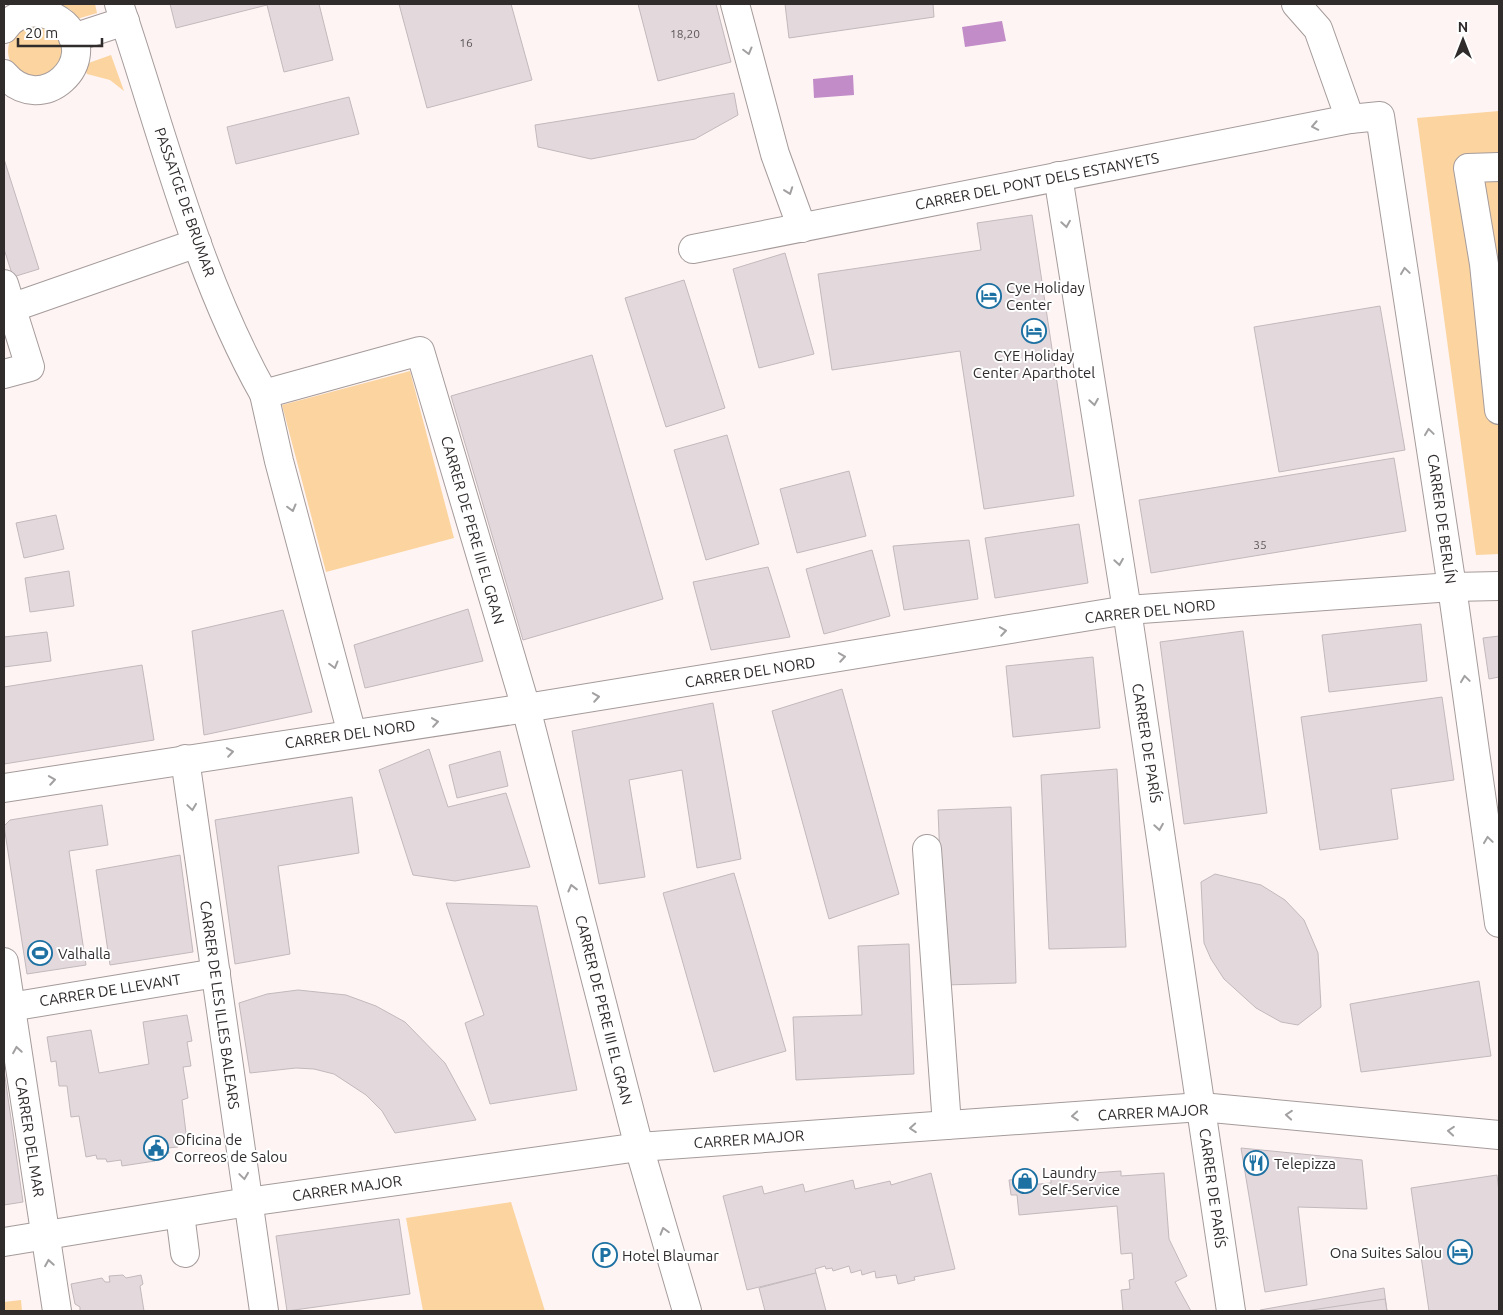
<svg xmlns="http://www.w3.org/2000/svg" width="1503" height="1315" font-family="Ubuntu,sans-serif">
<rect width="100%" height="100%" fill="#fef4f3"/>
<g fill="#fbd49f">
<path d="M60 4H95L97 13 77 19 71 10Z"/>
<circle cx="35" cy="51" r="27"/>
<path d="M111 55 124 91 110 80 87 74 83 65Z"/>
<path d="M1499 111V554L1476 555 1417 118Z"/>
<path d="M410 371 454 538 326 572 282 405Z"/>
<path d="M511 1202 545 1311H423L406 1218Z"/>
<path d="M21 1300 22 1311H4V1302Z"/>
</g>
<g fill="#c28cc8">
<path d="M1002 21 1006 41 965 47 962 27Z"/>
<path d="M853 75 854 95 814 98 813 79Z"/>
</g>
<g fill="#e3d9dd" stroke="#c2b9bd">
<path d="M170 4H319L333 60 284 72 267 5 176 28Z"/>
<path d="M399 4H511L532 80 427 108Z"/>
<path d="M638 4H716L731 62 658 81Z"/>
<path d="M785 4H933L934 17 789 38Z"/>
<path d="M734 93 738 115 695 139 591 159 538 147 535 125Z"/>
<path d="M349 97 359 134 236 164 227 127Z"/>
<path d="M4 159 39 269 13 277 4 249Z"/>
<path d="M1032 215 1074 496 984 509 960 351 832 370 818 274 981 250 977 223Z"/>
<path d="M785 253 814 354 759 368 733 269Z"/>
<path d="M684 280 725 408 666 427 625 298Z"/>
<path d="M1380 306 1405 450 1279 472 1254 327Z"/>
<path d="M592 355 663 599 523 640 451 396Z"/>
<path d="M727 435 759 544 706 560 674 450Z"/>
<path d="M1394 458 1406 531 1151 573 1139 500Z"/>
<path d="M849 471 866 536 797 553 780 489Z"/>
<path d="M56 515 64 549 24 558 16 523Z"/>
<path d="M1079 524 1088 583 995 598 985 538Z"/>
<path d="M969 540 978 599 904 610 893 546Z"/>
<path d="M872 550 890 616 824 634 806 569Z"/>
<path d="M768 567 790 637 711 650 693 582Z"/>
<path d="M69 571 74 606 30 612 25 578Z"/>
<path d="M468 609 483 661 365 688 354 645Z"/>
<path d="M283 610 312 712 204 735 192 631Z"/>
<path d="M1421 624 1427 681 1329 692 1322 635Z"/>
<path d="M1243 631 1267 813 1184 824 1160 642Z"/>
<path d="M47 632 51 661 4 667V637Z"/>
<path d="M1499 636V677L1489 679 1483 638Z"/>
<path d="M1093 657 1100 728 1013 737 1006 666Z"/>
<path d="M142 665 154 740 4 764V687Z"/>
<path d="M842 689 899 894 829 919 772 711Z"/>
<path d="M1442 697 1454 780 1391 789 1398 839 1320 850 1301 717Z"/>
<path d="M713 703 741 859 697 868 682 770 629 780 645 877 599 884 572 731Z"/>
<path d="M429 749 448 807 506 793 530 867 455 881 413 875 379 770Z"/>
<path d="M500 751 508 786 457 798 449 765Z"/>
<path d="M1117 769 1126 947 1049 949 1041 775Z"/>
<path d="M352 797 359 853 278 866 290 954 235 964 215 820Z"/>
<path d="M102 805 108 845 69 851 86 965 27 974 4 826 10 820Z"/>
<path d="M1011 807 1016 983 945 985 938 810Z"/>
<path d="M180 855 193 952 110 965 96 870Z"/>
<path d="M734 873 786 1051 714 1072 663 893Z"/>
<path d="M1215 874 1261 885 1285 900 1304 920 1318 953 1321 1007 1298 1025 1281 1022 1256 1008 1224 979 1211 959 1204 943 1201 882Z"/>
<path d="M446 903 537 906 577 1090 490 1104 465 1023 484 1015Z"/>
<path d="M909 944 914 1074 796 1080 793 1017 862 1015 858 946Z"/>
<path d="M1479 981 1491 1056 1361 1072 1350 1004Z"/>
<path d="M298 990 346 995 376 1006 405 1022 445 1063 476 1120 395 1133 382 1111 366 1095 334 1074 314 1069 296 1068 250 1073 239 1003 267 994Z"/>
<path d="M187 1015 192 1041 187 1042 191 1066 183 1067 188 1098 182 1100 187 1141 177 1143 178 1147 168 1148 169 1153 154 1156 155 1161 122 1166 121 1160 107 1162 106 1159H97L96 1155 86 1157 79 1116 71 1117 67 1086H59L56 1061 51 1062 47 1037 91 1030 99 1073 149 1064 143 1022Z"/>
<path d="M4 1070 23 1202 4 1205Z"/>
<path d="M1241 1148 1362 1160 1367 1209 1298 1207 1307 1285 1265 1292Z"/>
<path d="M1121 1171V1176L1164 1173 1169 1239 1187 1276 1175 1282 1191 1311H1123L1121 1290 1130 1289 1129 1280 1134 1279 1132 1253 1121 1254 1117 1206 1019 1215 1017 1195H1011L1009 1180 1028 1178V1185L1051 1183V1176Z"/>
<path d="M931 1173 955 1269 914 1277 915 1280 898 1284 896 1275 876 1278 875 1271 862 1275 861 1270 851 1273 849 1266 833 1271 832 1268 826 1269 825 1266 815 1269 816 1273 747 1290 723 1196 762 1186 764 1194 803 1184 805 1192 853 1180 855 1189 890 1181 891 1185Z"/>
<path d="M1497 1175 1499 1192V1311H1429L1411 1188Z"/>
<path d="M399 1219 410 1294 287 1311 276 1236Z"/>
<path d="M816 1273 826 1311H765L759 1288Z"/>
<path d="M123 1275 126 1278 141 1275 143 1284 140 1286 144 1311H80V1307L75 1304 71 1284 102 1278 105 1282H110L109 1276Z"/>
<path d="M1384 1288 1387 1311H1260V1310Z"/>
<path d="M1385 1299 1387 1311H1305Z"/>
</g>
<g fill="none" stroke-linecap="round" stroke-linejoin="round">
<defs>
<g id="minor">
<path d="M119 4C163 134 196 273 264 394"/>
<path d="M735 4 775 154 802 228"/>
<path d="M1296 4 1318 29 1350 119"/>
<path d="M4 29C12 17 25 11 40 13 49 14 57 18 64 24 102 60 42 119 4 74"/>
<path d="M73 38 125 21"/>
<path d="M1499 167 1468 168 1484 264 1499 410"/>
<path d="M1058 176 1127 610 1231 1311"/>
<path d="M693 249 1350 119 1380 116 1452 587 1499 923"/>
<path d="M4 284 30 367 4 374"/>
<path d="M11 308 197 243"/>
<path d="M352 734 279 461 264 394 420 351 526 708 639 1147 687 1311"/>
<path d="M185 759 264 1311"/>
<path d="M4 788 526 708 1127 610 1452 587 1499 586"/>
<path d="M927 849 947 1125"/>
<path d="M4 962 57 1311"/>
<path d="M4 1008 216 973"/>
<path d="M180 1214 185 1253"/>
<path d="M4 1242 248 1202 639 1147 1201 1107 1499 1135"/>
</g>
</defs>
<use href="#minor" stroke="#a59b9b" stroke-width="30"/>
<use href="#minor" stroke="#fff" stroke-width="28"/>
</g>
<defs><path id="oneway-chevron" d="M-2-3.5L2.5 0L-2 3.5" fill="none" stroke-width="1.6" stroke-linecap="round" stroke-linejoin="round" transform="scale(1.25)"/></defs>
<g stroke="#a2a0a0">
<use href="#oneway-chevron" transform="translate(748 51) rotate(75)"/>
<use href="#oneway-chevron" transform="translate(1315 126) rotate(169)"/>
<use href="#oneway-chevron" transform="translate(789 191) rotate(70)"/>
<use href="#oneway-chevron" transform="translate(1066 224) rotate(81)"/>
<use href="#oneway-chevron" transform="translate(1405 271) rotate(-98)"/>
<use href="#oneway-chevron" transform="translate(1094 402) rotate(81)"/>
<use href="#oneway-chevron" transform="translate(1429 432) rotate(-98)"/>
<use href="#oneway-chevron" transform="translate(292 508) rotate(75)"/>
<use href="#oneway-chevron" transform="translate(1119 562) rotate(81)"/>
<use href="#oneway-chevron" transform="translate(1003 631) rotate(-9)"/>
<use href="#oneway-chevron" transform="translate(842 657) rotate(-9)"/>
<use href="#oneway-chevron" transform="translate(334 665) rotate(75)"/>
<use href="#oneway-chevron" transform="translate(1465 679) rotate(-98)"/>
<use href="#oneway-chevron" transform="translate(596 697) rotate(-9)"/>
<use href="#oneway-chevron" transform="translate(435 722) rotate(-8)"/>
<use href="#oneway-chevron" transform="translate(230 752) rotate(-8)"/>
<use href="#oneway-chevron" transform="translate(52 780) rotate(-9)"/>
<use href="#oneway-chevron" transform="translate(192 807) rotate(82)"/>
<use href="#oneway-chevron" transform="translate(1159 827) rotate(81)"/>
<use href="#oneway-chevron" transform="translate(1488 840) rotate(-98)"/>
<use href="#oneway-chevron" transform="translate(572 888) rotate(-104)"/>
<use href="#oneway-chevron" transform="translate(17 1050) rotate(-99)"/>
<use href="#oneway-chevron" transform="translate(1289 1115) rotate(-175)"/>
<use href="#oneway-chevron" transform="translate(1075 1116) rotate(176)"/>
<use href="#oneway-chevron" transform="translate(913 1128) rotate(176)"/>
<use href="#oneway-chevron" transform="translate(1451 1131) rotate(-175)"/>
<use href="#oneway-chevron" transform="translate(244 1176) rotate(82)"/>
<use href="#oneway-chevron" transform="translate(664 1231) rotate(-106)"/>
<use href="#oneway-chevron" transform="translate(49 1263) rotate(-99)"/>
</g>
<defs>
<symbol id="hotel-ring" viewBox="-11 -11 22 22"><circle r="9.5" fill="#fff" stroke="#1d71a2" stroke-width="1.5"/><path d="M-6-4.5h1.5V1H6V5H4.5V3h-9V5H-6ZM-4 0a1.8 1.8 0 1 1 3.6 0ZM.5 0V-2.5h3Q6-2.5 6 0Z" fill="#1d71a2"/></symbol>
<symbol id="stadium-ring" viewBox="-11 -11 22 22"><circle r="9.5" fill="#fff" stroke="#1d71a2" stroke-width="1.5"/><path d="M0-5a6.5 5 0 1 0 0 10a6.5 5 0 1 0 0-10ZM-3.5-1.8h7v3.6h-7Z" fill="#1d71a2"/></symbol>
<symbol id="civic-ring" viewBox="-11 -11 22 22"><circle r="9.5" fill="#fff" stroke="#1d71a2" stroke-width="1.5"/><path d="M-.6-6.5H3V-4.5H.6V-3L4-1V1h2V6H-6V1h2V-1L-.6-3ZM-1.2 2.5V6h2.4V2.5Z" fill="#1d71a2"/></symbol>
<symbol id="restaurant-ring" viewBox="-11 -11 22 22"><circle r="9.5" fill="#fff" stroke="#1d71a2" stroke-width="1.5"/><path d="M-5-6h1v4h1v-4h1v4h1v-4h1v5L-1.5 .5V6h-2V.5L-5-1ZM5-6V6H3V1.5H1.5Q1.5-4 5-6Z" fill="#1d71a2"/></symbol>
<symbol id="shop-ring" viewBox="-11 -11 22 22"><circle r="9.5" fill="#fff" stroke="#1d71a2" stroke-width="1.5"/><path d="M-5-2.5h2.3a2.7 3.5 0 0 1 5.4 0H5L5.5 6h-11ZM-1.5-2.5h3a1.5 2.3 0 0 0-3 0Z" fill="#1d71a2"/></symbol>
<symbol id="parking-ring" viewBox="-11 -11 22 22"><circle r="9.5" fill="#fff" stroke="#1d71a2" stroke-width="1.5"/><path d="M-3.5-5.5H1a3.5 3.5 0 0 1 0 7H-1V5.5H-3.5ZM-1-3.4V-.6H.8a1.4 1.4 0 0 0 0-2.8Z" fill="#1d71a2"/></symbol>
</defs>
<g fill-rule="evenodd">
<use href="#hotel-ring" x="975" y="282" width="28" height="28"/>
<use href="#hotel-ring" x="1020" y="317" width="28" height="28"/>
<use href="#stadium-ring" x="26" y="939" width="28" height="28"/>
<use href="#civic-ring" x="142" y="1134" width="28" height="28"/>
<use href="#restaurant-ring" x="1242" y="1149" width="28" height="28"/>
<use href="#shop-ring" x="1011" y="1167" width="28" height="28"/>
<use href="#hotel-ring" x="1446" y="1238" width="28" height="28"/>
<use href="#parking-ring" x="591" y="1241" width="28" height="28"/>
</g>
<g text-anchor="middle" dominant-baseline="central" stroke-width="4" stroke-linejoin="round" paint-order="stroke">
<g font-size="12" fill="#5d5758">
<text x="685" y="33">18,20</text>
<text x="466" y="42">16</text>
<text x="1260" y="544">35</text>
</g>
<g font-size="15" fill="#302c2c" stroke="#fff">
<text transform="translate(1037 181) rotate(-11)">CARRER DEL PONT DELS ESTANYETS</text>
<text transform="translate(185 202) rotate(71)">PASSATGE DE BRUMAR</text>
<text transform="translate(1442 519) rotate(82)">CARRER DE BERLÍN</text>
<text transform="translate(473 530) rotate(74)">CARRER DE PERE III EL GRAN</text>
<text transform="translate(1150 611) rotate(-6)">CARRER DEL NORD</text>
<text transform="translate(750 672) rotate(-9)">CARRER DEL NORD</text>
<text transform="translate(350 734) rotate(-8)">CARRER DEL NORD</text>
<text transform="translate(1147 743) rotate(81)">CARRER DE PARÍS</text>
<text transform="translate(110 990) rotate(-9)">CARRER DE LLEVANT</text>
<text transform="translate(220 1005) rotate(82)">CARRER DE LES ILLES BALEARS</text>
<text transform="translate(604 1010) rotate(76)">CARRER DE PERE III EL GRAN</text>
<text transform="translate(1153 1112) rotate(-3)">CARRER MAJOR</text>
<text transform="translate(30 1137) rotate(81)">CARRER DEL MAR</text>
<text transform="translate(749 1139) rotate(-4)">CARRER MAJOR</text>
<text transform="translate(347 1188) rotate(-8)">CARRER MAJOR</text>
<text transform="translate(1213 1188) rotate(82)">CARRER DE PARÍS</text>
</g>
<g font-size="15" fill="#302c2c" stroke="#fff" text-anchor="start">
<text x="1006" y="287">Cye Holiday<tspan x="1006" dy="17">Center</tspan></text>
<text x="1034" y="355" text-anchor="middle">CYE Holiday<tspan x="1034" dy="17">Center Aparthotel</tspan></text>
<text x="58" y="953">Valhalla</text>
<text x="174" y="1139">Oficina de<tspan x="174" dy="17">Correos de Salou</tspan></text>
<text x="1274" y="1163">Telepizza</text>
<text x="1042" y="1172">Laundry<tspan x="1042" dy="17">Self-Service</tspan></text>
<text x="1442" y="1252" text-anchor="end">Ona Suites Salou</text>
<text x="622" y="1255">Hotel Blaumar</text>
</g>
</g>
<rect width="1503" height="1315" fill="none" stroke="#302c2c" stroke-width="10"/>
<g transform="translate(1463 40)" stroke="#ffffff" stroke-width="4" paint-order="stroke">
<path d="M0-4L9 19L0 12L-9 19Z" fill="#302c2c"/>
<text y="-8" font-size="14" font-weight="bold" text-anchor="middle" fill="#302c2c">N</text>
</g>
<path d="M18 38v8h84v-8" fill="none" stroke="#302c2c" stroke-width="2.5"/>
<text x="25" y="38" font-size="15" fill="#302c2c" stroke="#ffffff" stroke-width="4" paint-order="stroke">20 m</text>
</svg>
